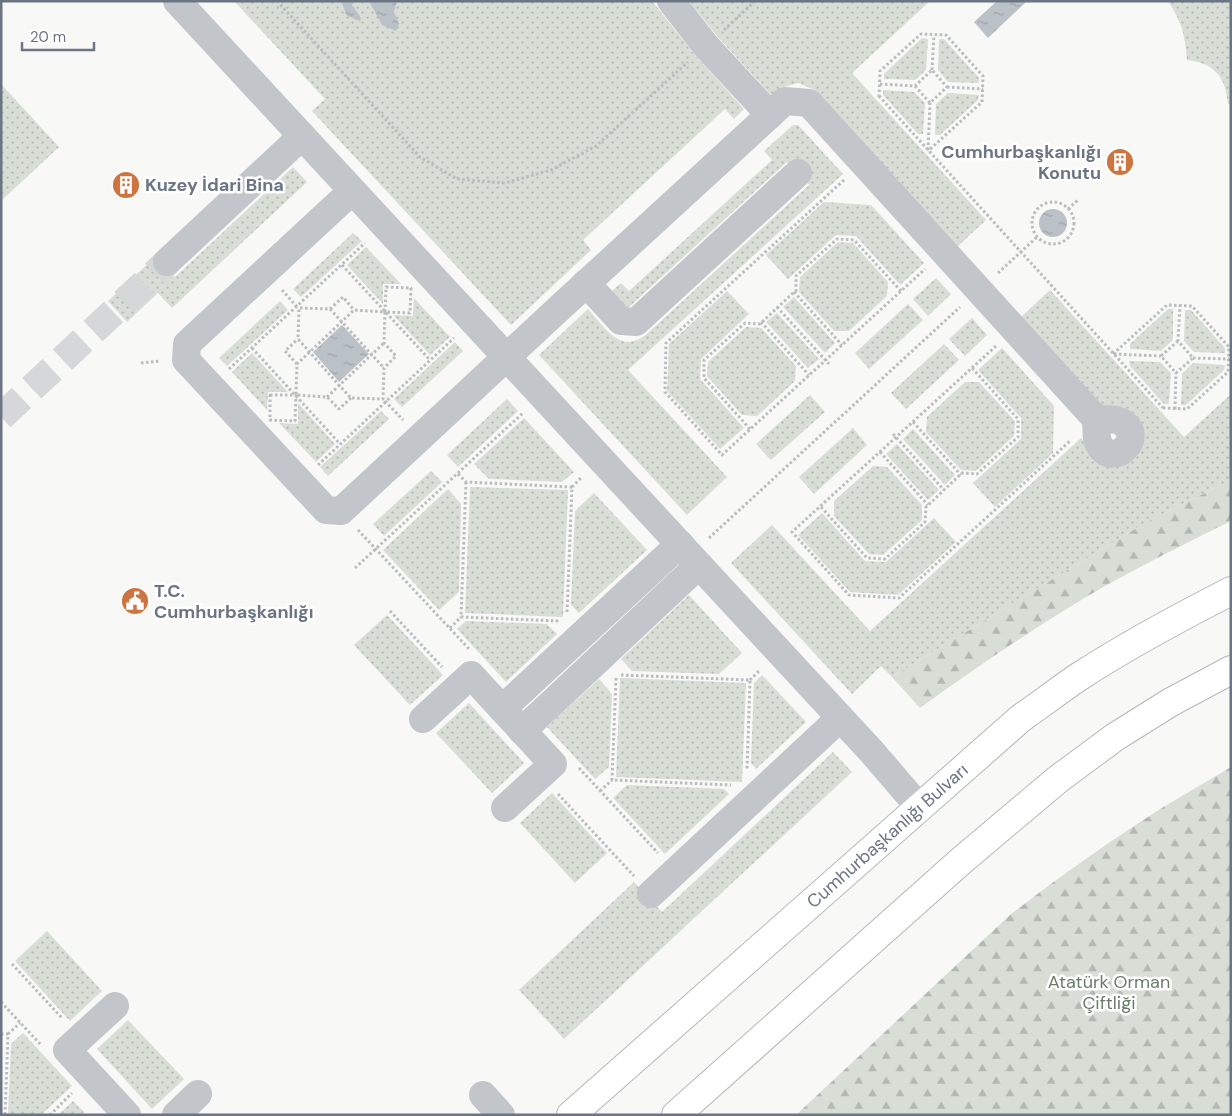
<svg xmlns="http://www.w3.org/2000/svg" width="1232" height="1116" font-family="'DM Sans',sans-serif">
<defs>
<pattern id="grass-dots" width="8" height="8" patternUnits="userSpaceOnUse" patternTransform="scale(1.25)"><rect width="8" height="8" fill="#d8ddd6"/><path d="M2 2h.1M6 6h.1" fill="none" stroke="#b3b8b3" stroke-width="1.8" stroke-linecap="round"/></pattern>
<pattern id="forest-firs" width="22" height="20" patternUnits="userSpaceOnUse" patternTransform="scale(1.25)"><rect width="22" height="20" fill="#d8ddd6"/><path d="M5 1l3.5 6h-7zM16 11l3.5 6h-7z" fill="#b3b8b3"/></pattern>
<pattern id="water-ripples" width="26" height="14" patternUnits="userSpaceOnUse" patternTransform="scale(1.25)"><rect width="26" height="14" fill="#bbc2c7"/><path d="M2 4q2-2 4 0t4 0M15 11q2-2 4 0t4 0" fill="none" stroke="#9ca2a7"/></pattern>
</defs>
<rect width="100%" height="100%" fill="#f8f8f6"/>
<g fill="url(#grass-dots)">
<path d="M234 1H652L695 55 744 109 734 119 725 109 583 240 591 250 511 325 312 111 325 99Z"/>
<path d="M689 1H930L852 73 986 220 957 247 815 90 798 83 780 88 772 96 717 36Z"/>
<path d="M1168 1H1231V105L1228 104C1226 77 1214 63 1187 60 1185 34 1182 23 1168 1Z"/>
<path d="M922 38 928 39 926 70 915 80 884 79V74Z"/>
<path d="M939 39H944L979 78V83L948 82 938 70Z"/>
<path d="M1 84 59 147 1 201Z"/>
<path d="M883 90 914 92 925 103 923 134H918L883 95Z"/>
<path d="M948 93 979 95 978 100 940 135H935L936 104Z"/>
<path d="M793 125H798L843 174 628 370 727 477 687 515 539 355 588 309C606 329 622 357 649 332L809 185 787 162 628 308 612 291 621 283 629 291 772 160 764 151Z"/>
<path d="M293 167 307 182 172 308 158 293 127 322 108 301 155 257 175 277Z"/>
<path d="M824 202 871 205 924 263 900 285 856 236 836 235 788 279 766 255Z"/>
<path d="M353 233 362 241 301 297 293 289Z"/>
<path d="M838 242 853 243 888 282 887 296 849 331H834L799 292 800 277Z"/>
<path d="M366 247 401 284H383V304L347 265Z"/>
<path d="M936 278 951 294 928 316 913 299Z"/>
<path d="M1050 290 1184 437 1231 394V480L1143 524 892 677 881 666 852 694 731 563 772 525 870 631 1081 438 1098 457H1130L1106 411 1021 317Z"/>
<path d="M727 291 749 314 701 359 700 379 744 428 720 449 667 391 669 344Z"/>
<path d="M794 297 835 343 825 353 783 307Z"/>
<path d="M414 298 450 337 430 355 393 315 413 316Z"/>
<path d="M280 301 288 310 227 366 219 358Z"/>
<path d="M908 304 923 320 869 369 855 353Z"/>
<path d="M1168 309H1173V340L1161 351 1130 349V344Z"/>
<path d="M1185 310H1191L1225 348V353L1194 352 1184 341Z"/>
<path d="M777 313 819 359 808 368 766 322Z"/>
<path d="M972 318 987 335 965 356 949 339Z"/>
<path d="M746 327 761 328 796 366 795 381 757 416 742 415 707 376 708 362Z"/>
<path d="M455 342 463 351 402 407 394 399Z"/>
<path d="M944 344 959 360 906 409 891 393Z"/>
<path d="M1002 348 1054 406 1053 453 995 507 973 483 1021 439V418L978 370Z"/>
<path d="M252 353 288 392H268L267 410 232 372Z"/>
<path d="M1129 361 1160 362 1171 373 1169 404H1164L1130 366Z"/>
<path d="M1193 363 1225 365 1224 370 1186 405H1181L1182 374Z"/>
<path d="M965 382H979L1015 421 1014 436 976 471 961 470 926 432 927 417Z"/>
<path d="M810 395 825 412 771 460 756 444Z"/>
<path d="M507 399 518 411 458 467 447 455Z"/>
<path d="M298 403 335 444 316 462 279 423 298 424Z"/>
<path d="M381 411 389 419 328 476 320 467Z"/>
<path d="M524 418 574 472 562 482 489 479 474 464Z"/>
<path d="M853 428 867 445 814 494 799 477Z"/>
<path d="M913 429 955 475 945 485 903 439Z"/>
<path d="M897 444 939 490 928 500 886 454Z"/>
<path d="M873 466 887 467 922 505V520L883 555 869 554 834 516V501Z"/>
<path d="M431 471 442 482 384 536 373 524Z"/>
<path d="M470 487 568 490 563 617 465 613Z"/>
<path d="M448 489 461 504 459 592 439 610 383 550Z"/>
<path d="M594 493 647 550 579 613 571 605 575 511Z"/>
<path d="M822 513 865 561 886 562 934 518 956 542 898 595 850 592 798 535Z"/>
<path d="M689 595 742 653 719 674 632 671 621 659Z"/>
<path d="M387 615 443 675 410 705 354 645Z"/>
<path d="M466 621 547 624 557 634 506 682 457 629Z"/>
<path d="M762 675 806 722 756 769 751 763 754 683Z"/>
<path d="M620 678 746 683 742 782 616 777Z"/>
<path d="M599 679 612 694 609 767 595 779 547 727Z"/>
<path d="M469 703 524 763 492 793 436 733Z"/>
<path d="M833 752 852 772 564 1039 519 990 634 882 662 912Z"/>
<path d="M627 785 724 789 729 794 665 854 613 798Z"/>
<path d="M552 793 607 853 575 883 520 823Z"/>
<path d="M47 931 102 991 70 1021 15 961Z"/>
<path d="M128 1020 184 1079 152 1109 97 1049Z"/>
<path d="M23 1033 72 1086 41 1115H8L11 1044Z"/>
<path d="M73 1101 84 1112 81 1115H58Z"/>
</g>
<g fill="url(#forest-firs)">
<path d="M1231 480V521C1188 542 1147 563 1105 586 1041 623 980 665 920 708L892 677 1143 524Z"/>
<path d="M1231 767V1115H796L1011 914 1052 883 1107 844 1160 809Z"/>
</g>
<g fill="url(#water-ripples)">
<path d="M341 1H352V5L361 18 360 21 347 16Z"/>
<path d="M369 1H397L394 12 399 24 396 31 382 25Z"/>
<path d="M997 1H1027L988 38 974 22Z"/>
<circle cx="1053" cy="223" r="14"/>
<path d="M342 325 369 354 339 382 313 352Z"/>
</g>
<g fill="none" stroke-linecap="round" stroke-linejoin="round">
<path stroke="#d5d7d9" stroke-width="28" stroke-dasharray="28 14" stroke-linecap="butt" d="M1 417 167 262"/>
<defs>
<g id="major">
<path id="s1" d="M571 1115 1021 718C1040 705 1058 691 1077 678 1126 646 1178 618 1231 591"/>
<path d="M676 1115 961 861 1057 780 1115 737 1171 702 1231 670"/>
</g>
</defs>
<use href="#major" stroke="#b4b7bb" stroke-width="30"/>
<g stroke="#babcbf" stroke-width="3" stroke-dasharray="2.5 2.5" stroke-linecap="butt">
<path d="M277 1 420 157 457 179 505 183 551 170 596 146 688 62"/>
<path d="M724 30 755 1"/>
<path d="M932 70 934 35"/>
<path d="M880 84 915 86 930 103 947 87 932 70 915 86"/>
<path d="M947 87 983 89"/>
<path d="M879 96 1163 408"/>
<path d="M879 97 880 71 921 34 946 35 983 76 982 102 928 151"/>
<path d="M928 150 930 103"/>
<path d="M844 180 666 343 665 392 722 455 925 269"/>
<circle cx="1053" cy="223" r="21"/>
<path d="M1068 209 1079 199"/>
<path d="M342 265 430 360"/>
<path d="M998 273 1037 237"/>
<path d="M386 287 411 288 410 313 385 312Z"/>
<path d="M282 290 298 308"/>
<path d="M794 292 842 345"/>
<path d="M777 307 829 364"/>
<path d="M330 309 384 368"/>
<path d="M761 322 809 375"/>
<path d="M1178 341 1161 356 1176 373 1193 358 1178 341 1180 305"/>
<path d="M996 346 792 532 849 595 899 598 1071 440"/>
<path d="M252 348 340 444"/>
<path d="M1113 354 1167 305 1192 306 1229 347 1228 372 1187 409 1163 408"/>
<path d="M1114 354 1161 356"/>
<path d="M1193 358 1229 359"/>
<path d="M141 363 160 361"/>
<path d="M297 364 285 351 298 339"/>
<path d="M229 369 365 243"/>
<path d="M270 395H296L295 421 270 420Z"/>
<path d="M327 397 384 343"/>
<path d="M351 398 339 409 327 397 296 395 297 364 354 310 385 312 384 343 396 356 384 368 383 399 351 398C333 379 316 359 298 339L299 308 330 309 343 297 354 310"/>
<path d="M385 401 403 420"/>
<path d="M1175 409 1176 373"/>
<path d="M913 422 961 475"/>
<path d="M750 429 704 378V360L745 323 760 324 794 292 796 291V276L837 239 854 240 901 291"/>
<path d="M893 434 944 490"/>
<path d="M880 452 928 505"/>
<path d="M318 465 454 338"/>
<path d="M458 474 466 482 572 487 567 613"/>
<path d="M466 482 461 617 559 621"/>
<path d="M572 487 582 477"/>
<path d="M821 507 867 558 885 559 925 522 926 507 962 473 977 474 1018 437V419L972 368"/>
<path d="M358 530 470 650"/>
<path d="M709 538 960 307"/>
<path d="M355 568 523 413"/>
<path d="M390 611 442 667"/>
<path d="M450 628 461 617"/>
<path d="M621 675 750 680 747 769"/>
<path d="M616 678 612 780 731 785"/>
<path d="M750 680 760 670"/>
<path d="M579 768 658 853"/>
<path d="M600 791 612 780"/>
<path d="M558 794 634 876"/>
<path d="M12 964 63 1019"/>
<path d="M1 1002 42 1046"/>
<path d="M1 1034H8L5 1115"/>
<path d="M8 1034 20 1023"/>
<path d="M50 1115 72 1093"/>
</g>
<g stroke="#c2c5c9" stroke-width="28">
<path d="M177 1 872 752 920 808"/>
<path d="M671 1 706 46 770 115"/>
<path d="M352 191 187 344 186 360 326 510 341 511 554 313 785 101 809 103 1096 419"/>
<path d="M167 262 302 136"/>
<path d="M586 283 621 321 636 322 798 173"/>
<path d="M1096 419C1105 420 1116 418 1123 423 1145 438 1114 468 1100 446 1095 439 1097 427 1096 419Z"/>
<path d="M502 709 680 544"/>
<path d="M423 719 471 675 553 764 505 808"/>
<path d="M522 731 699 565"/>
<path d="M651 894 840 718"/>
<path d="M115 1006 67 1050 127 1115"/>
<path d="M483 1095 501 1115"/>
<path d="M176 1115 198 1094"/>
</g>
<use href="#major" stroke="#fff" stroke-width="28"/>
</g>
<defs>
<symbol id="building-disc" viewBox="-11 -11 22 22"><circle r="9.5" fill="#cd7541" stroke="#fff"/><path d="M-4-6H4V6H1V3H-1V6H-4ZM-2.5-4.3h1.7v1.8h-1.7ZM.8-4.3h1.7v1.8H.8ZM-2.5-1h1.7V.8h-1.7ZM.8-1h1.7V.8H.8Z" fill="#fff"/></symbol>
<symbol id="civic-disc" viewBox="-11 -11 22 22"><circle r="9.5" fill="#cd7541" stroke="#fff"/><path d="M-.6-6.5H3V-4.5H.6V-3L4-1V1h2V6H-6V1h2V-1L-.6-3ZM-1.2 2.5V6h2.4V2.5Z" fill="#fff"/></symbol>
</defs>
<g fill-rule="evenodd">
<use href="#building-disc" x="1104" y="146" width="32" height="32"/>
<use href="#building-disc" x="110" y="169" width="32" height="32"/>
<use href="#civic-disc" x="119" y="585" width="32" height="32"/>
</g>
<g text-anchor="middle" dominant-baseline="central" stroke-width="5" stroke-linejoin="round" paint-order="stroke">
<g font-size="18" font-weight="bold" fill="#6b7583" stroke="#fff" text-anchor="start">
<text x="1101" y="152" text-anchor="end">Cumhurbaşkanlığı<tspan x="1101" dy="21">Konutu</tspan></text>
<text x="145" y="185">Kuzey İdari Bina</text>
<text x="154" y="591">T.C.<tspan x="154" dy="21">Cumhurbaşkanlığı</tspan></text>
</g>
<g font-size="18" fill="#6b7583" stroke="#fff">
<text stroke="none"><textPath href="#s1" startOffset="422">Cumhurbaşkanlığı Bulvarı</textPath></text>
</g>
<g font-size="18" fill="#6a7b69" stroke="#fff">
<text x="1109" y="982">Atatürk Orman<tspan x="1109" dy="21">Çiftliği</tspan></text>
</g>
</g>
<rect width="1232" height="1116" fill="none" stroke="#6b7583" stroke-width="5"/>
<path d="M22 42v8h72v-8" fill="none" stroke="#6b7583" stroke-width="2.5"/>
<text x="30" y="42" font-size="15" fill="#6b7583" stroke="#ffffff" stroke-width="4" paint-order="stroke">20 m</text>
</svg>
